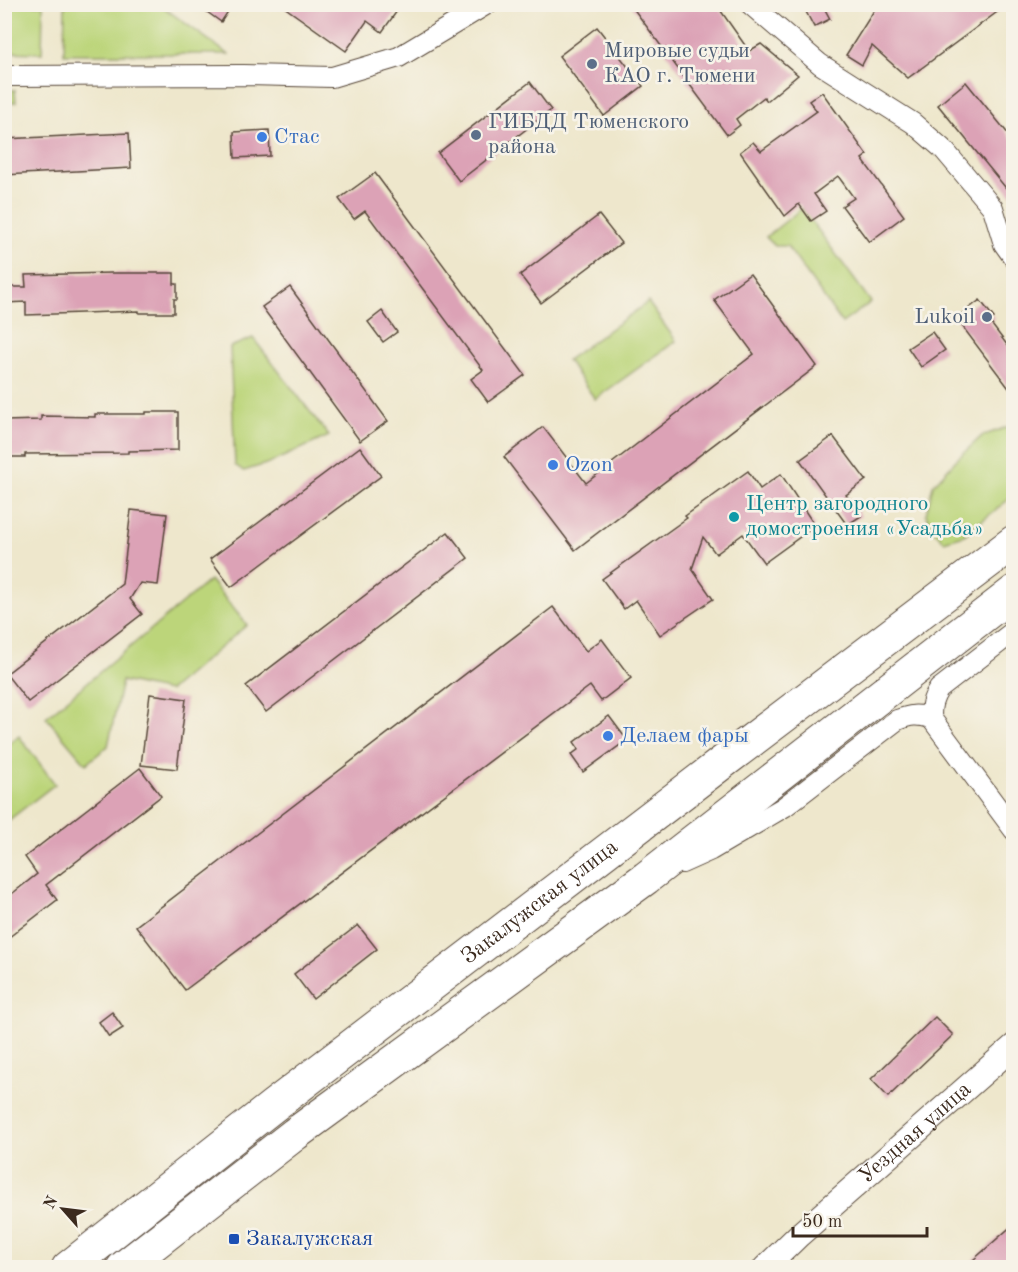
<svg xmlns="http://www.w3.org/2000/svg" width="1018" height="1272" font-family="'Old Standard TT',serif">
<rect width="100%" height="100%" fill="#f7f3e8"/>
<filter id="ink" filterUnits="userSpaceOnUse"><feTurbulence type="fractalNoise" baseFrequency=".0167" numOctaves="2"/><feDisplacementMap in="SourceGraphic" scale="12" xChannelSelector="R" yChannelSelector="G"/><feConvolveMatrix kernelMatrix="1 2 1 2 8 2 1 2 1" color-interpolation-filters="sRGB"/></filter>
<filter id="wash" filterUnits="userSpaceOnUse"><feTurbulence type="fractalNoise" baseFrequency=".008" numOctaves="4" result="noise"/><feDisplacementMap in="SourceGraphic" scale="24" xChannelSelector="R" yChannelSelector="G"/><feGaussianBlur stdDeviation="1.35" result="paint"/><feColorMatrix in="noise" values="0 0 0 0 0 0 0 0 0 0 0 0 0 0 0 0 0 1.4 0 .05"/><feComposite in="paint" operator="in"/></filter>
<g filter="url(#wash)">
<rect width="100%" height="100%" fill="#eee7cc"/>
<g fill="#bcd57a" stroke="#7c804c" stroke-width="1.5">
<path d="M5 4 43 5 42 53 5 52Z"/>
<path d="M65 4 160 5 228 54H64Z"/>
<path d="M5 90H15L16 102 5 103Z"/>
<path d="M802 208 871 302 842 323 787 246H775L766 237Z"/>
<path d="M648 302 676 341 595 399 567 360Z"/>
<path d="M253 338 329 436 272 462 244 471 235 465 230 347Z"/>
<path d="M1013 425V496L964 535 944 541 933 530 926 514 933 485 956 460 982 436Z"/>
<path d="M210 580 247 625 169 691 122 681 108 746 86 764 46 717Z"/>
<path d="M19 736 55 784 5 823V747Z"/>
</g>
<g id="blocks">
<g fill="#dca2b6">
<path d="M196 4H233L221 22Z"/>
<path d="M280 4H402L382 32 367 21 346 51Z"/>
<path d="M630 4H716L749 51 761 44 798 75 767 101 764 97 736 119 740 125 727 135Z"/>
<path d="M802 4H822L830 19 814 27Z"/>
<path d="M878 4H1008L908 78 872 46 862 65 846 55Z"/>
<path d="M597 27 643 86 604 116 559 56Z"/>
<path d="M530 82 551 110 459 181 438 153Z"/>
<path d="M966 82 1014 141V198L938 105Z"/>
<path d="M822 92 867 155 862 159 904 216 869 242 842 206 854 198 838 176 814 194 826 211 811 221 799 204 785 216 740 152 753 142 761 151 817 111 809 101Z"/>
<path d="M269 130 270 156 235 158 234 132Z"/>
<path d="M129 133 131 168 4 175V139Z"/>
<path d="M375 173 525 375 488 402 471 379 483 370 365 211 354 219 339 199Z"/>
<path d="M599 215 621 243 541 303 520 275Z"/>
<path d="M112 273H174V284H177V299H174V313H139V311L26 315V302L4 303V287H26L25 275Z"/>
<path d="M750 274 817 366 575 550 504 457 543 427 586 483 754 354 714 300Z"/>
<path d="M290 287 388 421 360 441 262 307Z"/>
<path d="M980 300 994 318 989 321 1014 354V395L956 318Z"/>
<path d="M382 311 397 332 383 342 368 322Z"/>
<path d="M932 332 945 350 921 367 908 348Z"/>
<path d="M146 412H178V450L128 451V453L25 454V457H4V421L41 420V416L95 417V414H146Z"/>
<path d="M833 436 866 480 846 495 861 516 847 525 800 460Z"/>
<path d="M360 447 381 476 231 587 210 559Z"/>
<path d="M748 471 760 489 781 474 815 526 764 563 743 534 716 554 703 537 692 569 713 599 660 635 636 600 624 609 602 579 687 518 685 516Z"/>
<path d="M131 510 167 514 158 585 140 583 130 599 142 614 28 702 6 674 122 584Z"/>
<path d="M448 532 468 558 266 712 246 686Z"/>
<path d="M553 607 586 651 602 639 631 678 601 701 590 686 185 990 136 926Z"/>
<path d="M150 694 186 699 177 769 141 765Z"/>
<path d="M609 716 627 740 583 772 571 755 579 749 574 742Z"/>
<path d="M140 768 161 796 46 885 57 900 4 941V900L37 874 25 857Z"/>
<path d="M358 925 377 949 313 999 294 974Z"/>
<path d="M112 1012 123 1028 109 1037 99 1022Z"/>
<path d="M935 1017 953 1035 888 1097 871 1079Z"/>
<path d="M1014 1224V1268H964Z"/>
</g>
</g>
</g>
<g filter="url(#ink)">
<use href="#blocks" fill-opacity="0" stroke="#564638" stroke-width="1.5"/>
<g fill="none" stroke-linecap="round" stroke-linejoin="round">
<defs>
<g id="minor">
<path d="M750 4 820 64 913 123 944 150 993 208 1004 244 1014 258"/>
<path d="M4 76 243 75 332 77 399 57 487 4"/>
<path d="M931 718 1014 830"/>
<path d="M931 718C931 706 932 699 939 689L1014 631"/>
<path d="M682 863 711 850 784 807 897 720C911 715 916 714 931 718"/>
</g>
<g id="tertiary">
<path id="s1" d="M765 1268 799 1235 1014 1046"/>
</g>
<g id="trunk">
<path id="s2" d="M68 1268 273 1106 727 759 1014 542"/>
<path d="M123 1268 295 1134 646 878 1014 592"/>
</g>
</defs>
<use href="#minor" stroke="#564638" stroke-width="22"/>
<use href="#tertiary" stroke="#564638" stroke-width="26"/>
<use href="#trunk" stroke="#564638" stroke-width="35"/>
<use href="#minor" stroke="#fff" stroke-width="20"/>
<use href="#tertiary" stroke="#fff" stroke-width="24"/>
<use href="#trunk" stroke="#fff" stroke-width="33"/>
</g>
</g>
<g fill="#5c6f8a" stroke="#f7f3e8" stroke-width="2">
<circle cx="592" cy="64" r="6"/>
<circle cx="476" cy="135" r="6"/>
<circle cx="987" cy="317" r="6"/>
</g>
<g fill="#3f7fe0" stroke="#f7f3e8" stroke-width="2">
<circle cx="262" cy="137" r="6"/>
<circle cx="553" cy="465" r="6"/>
<circle cx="608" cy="736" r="6"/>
</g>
<circle fill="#0f9aa8" stroke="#f7f3e8" stroke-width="2" cx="734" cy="517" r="6"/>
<rect fill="#1a4fb4" stroke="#f7f3e8" stroke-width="2" x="228" y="1233" width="12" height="12" rx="3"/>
<g text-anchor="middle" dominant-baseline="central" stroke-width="5" stroke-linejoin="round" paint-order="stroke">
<g font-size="22" fill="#4e5e75" stroke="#f7f3e8" text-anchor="start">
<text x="604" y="51">Мировые судьи<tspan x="604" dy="25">КАО г. Тюмени</tspan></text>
<text x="488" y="122">ГИБДД Тюменского<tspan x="488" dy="25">района</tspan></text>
<text x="975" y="317" text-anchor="end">Lukoil</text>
</g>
<g font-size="22" fill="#366cbe" stroke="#f7f3e8" text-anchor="start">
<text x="274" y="137">Стас</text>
<text x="565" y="465">Ozon</text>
<text x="620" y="736">Делаем фары</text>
</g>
<g font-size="22" fill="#0d838f" stroke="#f7f3e8" text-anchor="start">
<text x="746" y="504">Центр загородного<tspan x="746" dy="25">домостроения «Усадьба»</tspan></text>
</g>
<g font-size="22" fill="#3b2a1e" stroke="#f7f3e8">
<text stroke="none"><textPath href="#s2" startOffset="597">Закалужская улица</textPath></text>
<text stroke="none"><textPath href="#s1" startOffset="202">Уездная улица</textPath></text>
</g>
<g font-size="22" fill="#164399" stroke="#f7f3e8" text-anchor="start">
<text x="246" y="1239">Закалужская</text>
</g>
</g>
<rect width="1018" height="1272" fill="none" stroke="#f7f3e8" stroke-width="24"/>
<g transform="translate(63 1209) rotate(298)" stroke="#f7f3e8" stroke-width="4.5" paint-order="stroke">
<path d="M0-4.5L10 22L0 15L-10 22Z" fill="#3b2a1e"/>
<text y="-9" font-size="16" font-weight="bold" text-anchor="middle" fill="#3b2a1e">N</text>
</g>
<path d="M793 1227v9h134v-9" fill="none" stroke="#3b2a1e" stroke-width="3"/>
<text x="802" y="1227" font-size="18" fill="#3b2a1e" stroke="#f7f3e8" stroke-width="4.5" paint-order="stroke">50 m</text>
</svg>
